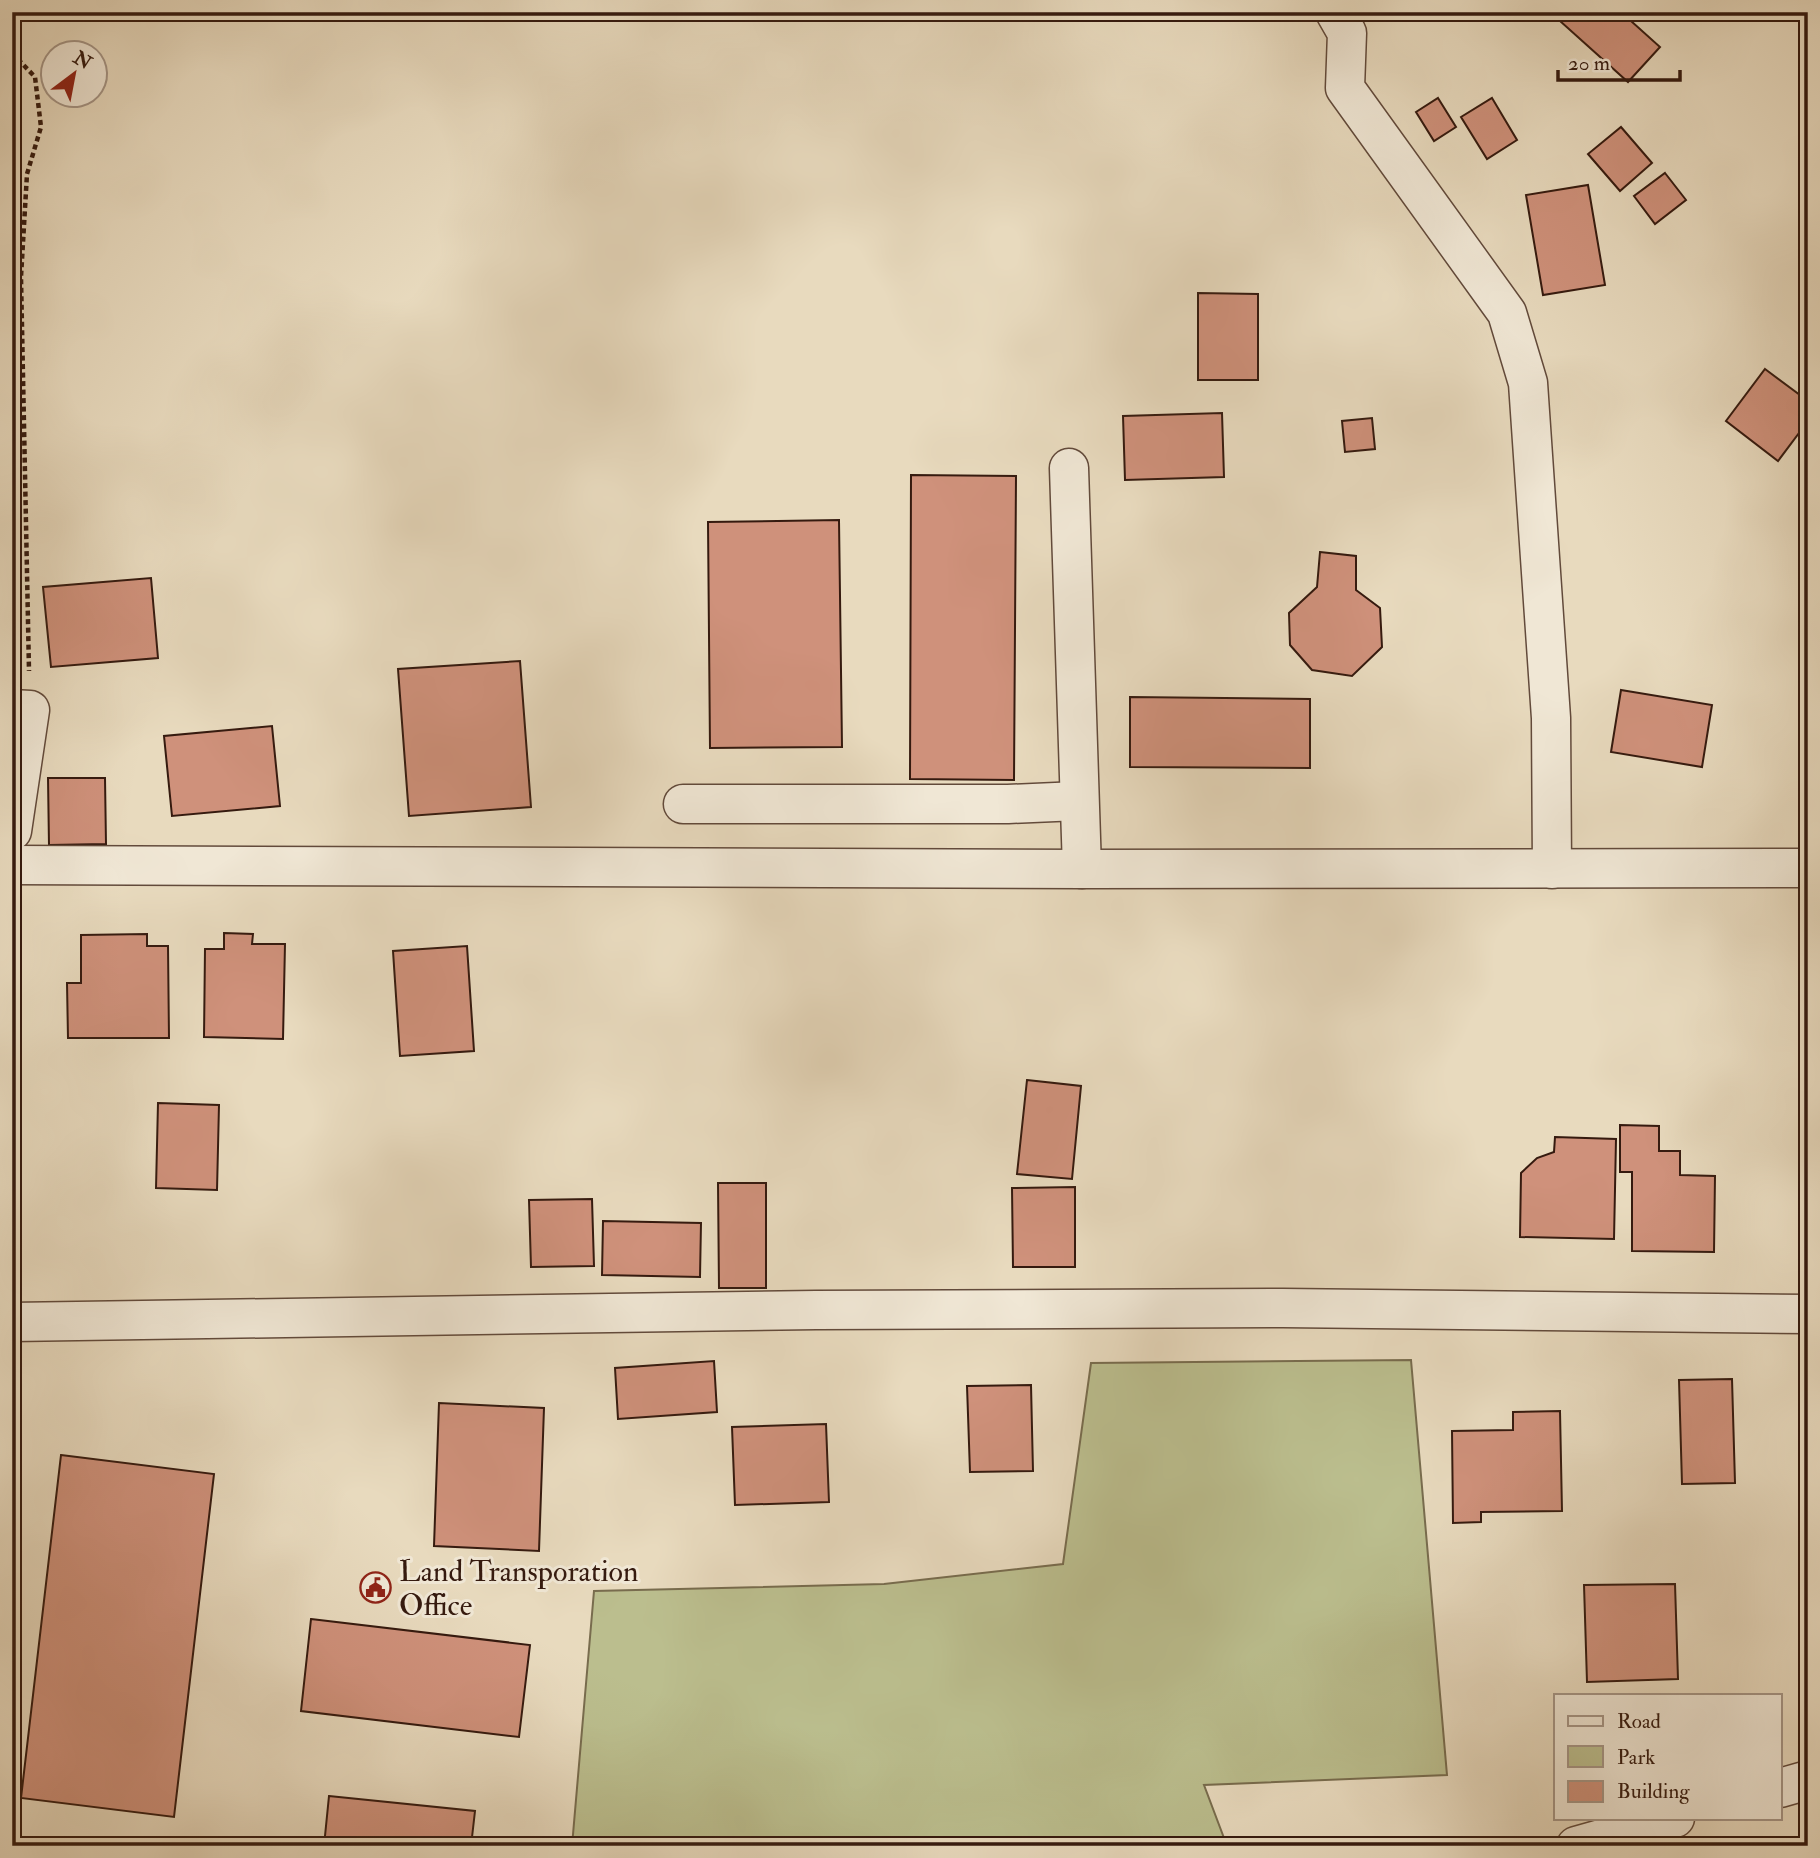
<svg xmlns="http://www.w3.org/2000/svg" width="1820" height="1858" font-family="'IM FELL Double Pica',serif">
<rect width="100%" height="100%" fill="#e8dabe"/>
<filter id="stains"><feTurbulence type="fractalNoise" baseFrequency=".00286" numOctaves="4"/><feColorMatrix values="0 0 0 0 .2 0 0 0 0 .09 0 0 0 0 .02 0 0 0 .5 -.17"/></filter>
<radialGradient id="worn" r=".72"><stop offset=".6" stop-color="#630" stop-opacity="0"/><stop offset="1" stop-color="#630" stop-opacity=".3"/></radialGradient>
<path fill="#bbbe8e" stroke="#786c4e" stroke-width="2" d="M1411 1360 1447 1775 1204 1785 1227 1846H572L594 1591 884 1584 1063 1564 1091 1363Z"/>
<g fill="#cf917b" stroke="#351a0f" stroke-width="2">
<path d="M1569 12H1621L1660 47 1628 82 1560 21Z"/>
<path d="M1675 12H1691L1685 20Z"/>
<path d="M1438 98 1456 127 1434 141 1416 112Z"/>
<path d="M1492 98 1517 140 1487 159 1461 117Z"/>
<path d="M1621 127 1652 163 1620 191 1588 154Z"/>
<path d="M1665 173 1686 200 1655 224 1634 196Z"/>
<path d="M1588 185 1605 285 1543 295 1526 195Z"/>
<path d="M1198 293 1258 294V380H1198Z"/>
<path d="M1765 369 1808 401V421L1778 461 1726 421Z"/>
<path d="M1222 413 1224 477 1125 480 1123 416Z"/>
<path d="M1372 418 1375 449 1345 452 1342 421Z"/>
<path d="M911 475 1016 476 1014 780 910 779Z"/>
<path d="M839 520 842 747 710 748 708 522Z"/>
<path d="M1320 552 1356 556V590L1380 608 1382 647 1352 676 1312 670 1290 645 1289 613 1317 587Z"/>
<path d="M151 578 158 658 51 667 43 587Z"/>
<path d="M520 661 531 807 409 816 398 669Z"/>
<path d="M1621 690 1712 705 1702 767 1611 752Z"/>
<path d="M1130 697 1310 699V768L1130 767Z"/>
<path d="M272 726 280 806 172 816 164 736Z"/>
<path d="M48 778H105L106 844 49 845Z"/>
<path d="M224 933 253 934 252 944H285L283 1039 204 1037 205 949H224Z"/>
<path d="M147 934V946H168L169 1038H68L67 983H81V935Z"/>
<path d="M467 946 474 1051 400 1056 393 951Z"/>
<path d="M1027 1080 1081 1086 1072 1179 1017 1174Z"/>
<path d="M158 1103 219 1105 217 1190 156 1188Z"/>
<path d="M1620 1125 1659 1126V1151H1680V1175L1715 1176 1714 1252 1632 1251V1172H1620Z"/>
<path d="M1555 1137 1616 1139 1614 1239 1520 1237 1521 1173 1537 1158 1554 1152Z"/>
<path d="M718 1183H766V1288H719Z"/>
<path d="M1075 1187V1267H1013L1012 1188Z"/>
<path d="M592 1199 594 1266 531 1267 529 1200Z"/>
<path d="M603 1221 701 1223 700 1277 602 1275Z"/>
<path d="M714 1361 717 1412 618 1419 615 1368Z"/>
<path d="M1732 1379 1735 1483 1682 1484 1679 1380Z"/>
<path d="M1031 1385 1033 1471 970 1472 967 1386Z"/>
<path d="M439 1403 544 1408 539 1551 434 1546Z"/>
<path d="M1560 1411 1562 1511 1481 1512V1522L1453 1523 1452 1431 1513 1430V1412Z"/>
<path d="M826 1424 829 1502 735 1505 732 1427Z"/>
<path d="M61 1455 214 1474 174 1817 21 1798Z"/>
<path d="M1675 1584 1678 1679 1587 1682 1584 1585Z"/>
<path d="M311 1619 530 1645 519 1737 301 1711Z"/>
<path d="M329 1796 475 1811 471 1846H324Z"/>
</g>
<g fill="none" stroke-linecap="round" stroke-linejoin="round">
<defs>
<g id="minor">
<path d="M1335 12 1347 33 1345 88 1507 313 1528 383 1551 718 1552 869"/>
<path d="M1069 468 1082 869"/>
<path d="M12 709 30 710 12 831"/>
<path d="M683 804H1008L1078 801"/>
<path d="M12 865 1082 869 1808 868"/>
<path d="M12 1322 816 1310 1283 1308 1808 1314"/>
<path d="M1780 1788 1808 1780"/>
<path d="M1576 1846 1675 1818"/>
</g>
</defs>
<use href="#minor" stroke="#624a3b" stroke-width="41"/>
<path stroke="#351a0f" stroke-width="4.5" stroke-dasharray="5 3.5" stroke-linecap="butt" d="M12 53 35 77 41 127 27 174 21 277 29 671"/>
<use href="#minor" stroke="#f0e7d5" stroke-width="38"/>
</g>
<defs>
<symbol id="civic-ring" viewBox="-11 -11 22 22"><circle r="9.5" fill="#f0e7d5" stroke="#8f2418" stroke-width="1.5"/><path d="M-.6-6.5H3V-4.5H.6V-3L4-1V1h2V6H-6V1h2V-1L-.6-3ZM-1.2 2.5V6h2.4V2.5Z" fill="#8f2418"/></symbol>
</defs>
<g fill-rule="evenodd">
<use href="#civic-ring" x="358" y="1570" width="35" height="35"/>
</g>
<g text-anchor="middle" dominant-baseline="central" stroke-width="6" stroke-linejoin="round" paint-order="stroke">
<g font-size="30" fill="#351a0f" stroke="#f0e7d5" text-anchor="start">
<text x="399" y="1571">Land Transporation<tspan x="399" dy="34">Office</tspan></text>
</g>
</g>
<rect width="1820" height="1858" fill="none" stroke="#e8dabe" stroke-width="42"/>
<rect x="14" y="14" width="1792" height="1830" fill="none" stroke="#351a0f" stroke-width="3.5"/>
<rect x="21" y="21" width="1778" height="1816" fill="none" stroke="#351a0f" stroke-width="2"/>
<rect x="1554" y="1694" width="228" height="126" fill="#f0e7d5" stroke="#a59586" stroke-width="2"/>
<rect x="1568" y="1716" width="35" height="10" fill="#f0e7d5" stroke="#a59586" stroke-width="2"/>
<text x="1617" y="1728" font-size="21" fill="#351a0f">Road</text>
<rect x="1568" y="1746" width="35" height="21" fill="#bbbe8e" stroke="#a59586" stroke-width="2"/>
<text x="1617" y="1764" font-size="21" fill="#351a0f">Park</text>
<rect x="1568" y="1781" width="35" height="21" fill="#cf917b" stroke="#a59586" stroke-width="2"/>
<text x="1617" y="1798" font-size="21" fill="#351a0f">Building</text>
<g transform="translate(74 74) rotate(32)"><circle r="33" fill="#f0e7d5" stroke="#a59586" stroke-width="2"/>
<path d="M0-5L12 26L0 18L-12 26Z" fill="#8f2418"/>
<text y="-10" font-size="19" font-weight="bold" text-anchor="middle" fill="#351a0f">N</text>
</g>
<path d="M1558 70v10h122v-10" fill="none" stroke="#351a0f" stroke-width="3.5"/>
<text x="1568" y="70" font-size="21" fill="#351a0f" stroke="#f0e7d5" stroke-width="5" paint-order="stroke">20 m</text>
<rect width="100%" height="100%" filter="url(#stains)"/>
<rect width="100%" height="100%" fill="url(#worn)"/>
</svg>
